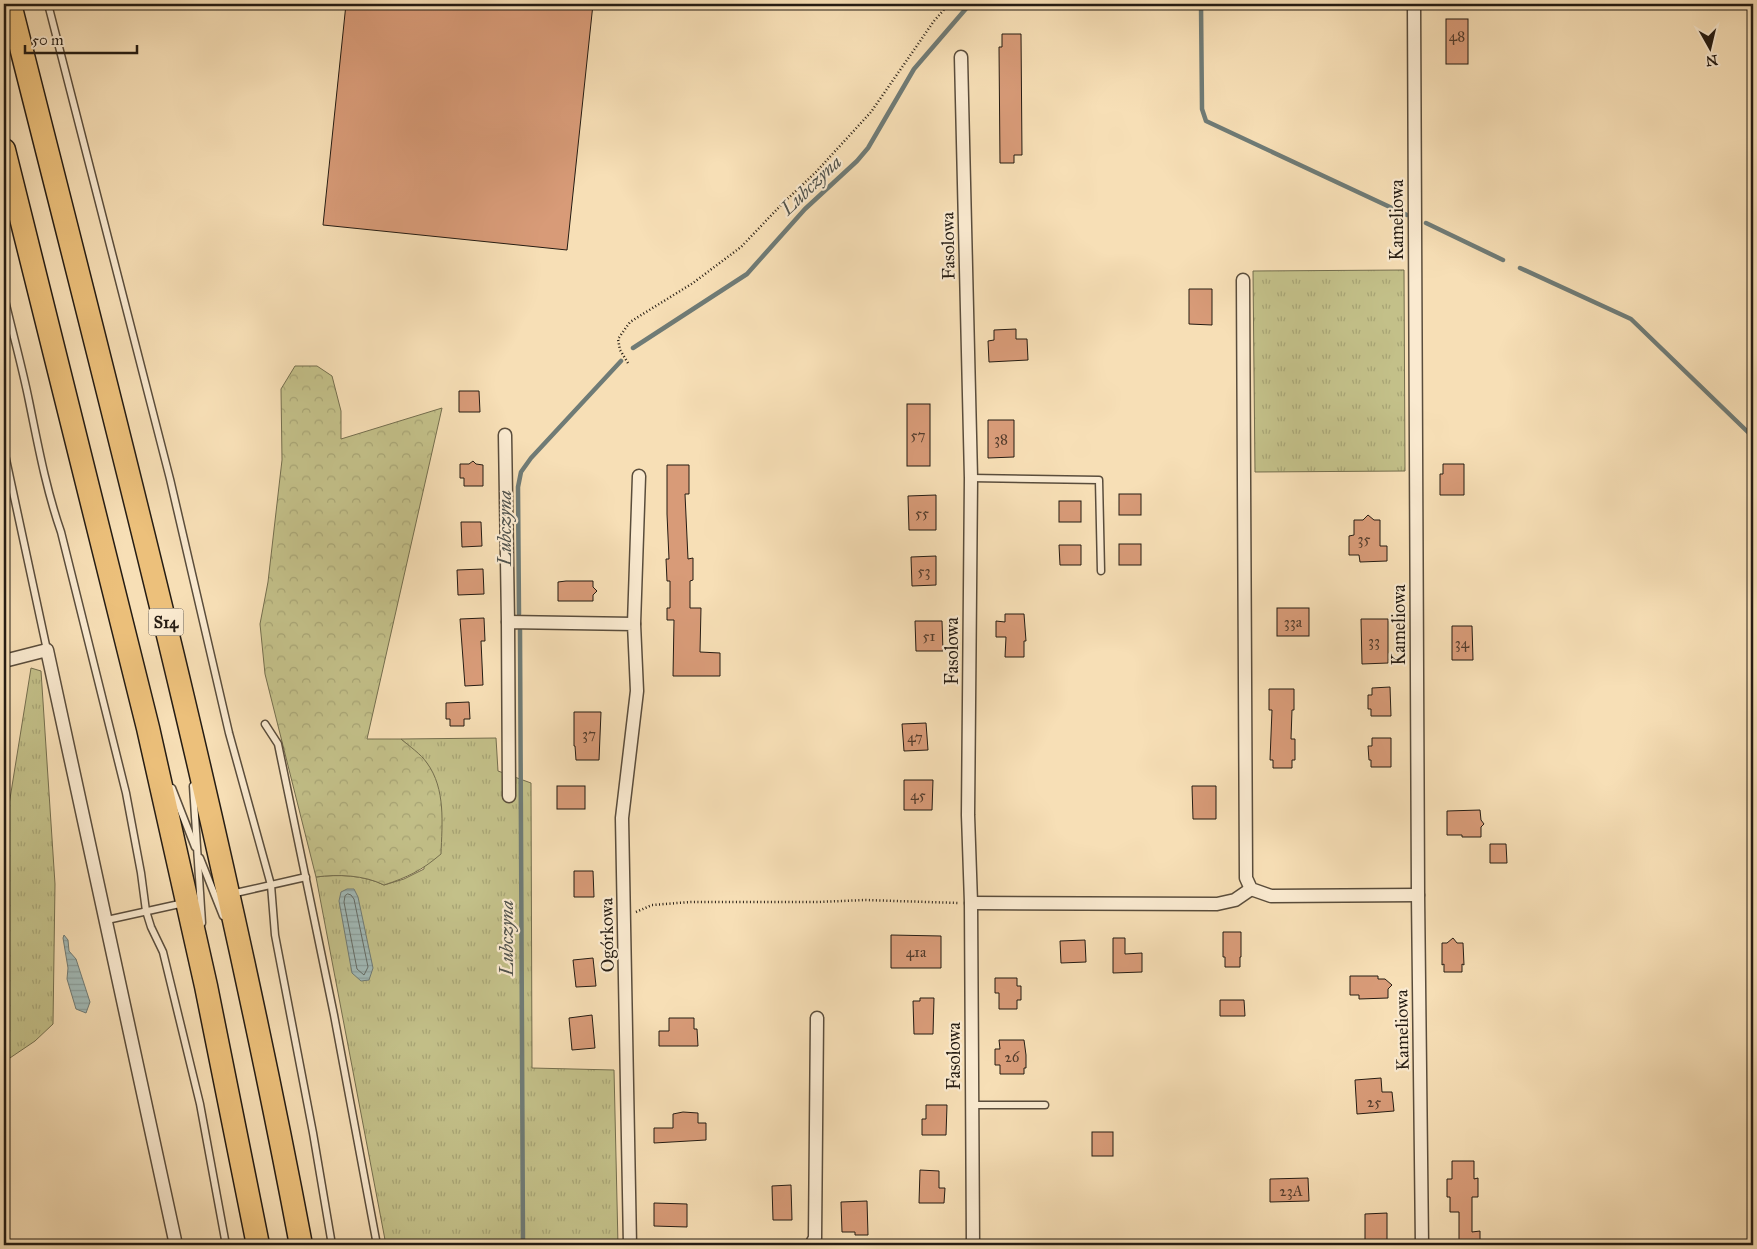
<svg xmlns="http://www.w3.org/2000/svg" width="1757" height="1249" font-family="'IM FELL Great Primer',serif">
<defs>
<pattern id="grass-tufts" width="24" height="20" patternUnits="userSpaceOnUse" patternTransform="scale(1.25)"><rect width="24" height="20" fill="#c3c089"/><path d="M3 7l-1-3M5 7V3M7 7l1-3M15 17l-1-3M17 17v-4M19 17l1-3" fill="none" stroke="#a7a475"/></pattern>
<pattern id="forest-crowns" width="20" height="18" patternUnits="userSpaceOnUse" patternTransform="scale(1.25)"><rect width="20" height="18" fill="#c3c089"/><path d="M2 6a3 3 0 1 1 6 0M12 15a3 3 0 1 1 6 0" fill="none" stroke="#a7a475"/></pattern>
<pattern id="water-rules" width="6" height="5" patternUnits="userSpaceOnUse" patternTransform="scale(1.25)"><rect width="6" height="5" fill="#a1bab8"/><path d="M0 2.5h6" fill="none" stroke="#8a9f9d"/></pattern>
</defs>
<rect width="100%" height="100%" fill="#f7dfb6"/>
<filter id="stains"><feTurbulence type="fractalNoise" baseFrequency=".004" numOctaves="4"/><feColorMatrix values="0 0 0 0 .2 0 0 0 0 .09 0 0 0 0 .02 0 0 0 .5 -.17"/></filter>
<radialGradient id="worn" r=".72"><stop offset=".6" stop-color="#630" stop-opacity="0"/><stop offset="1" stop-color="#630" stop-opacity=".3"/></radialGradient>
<g fill="url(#grass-tufts)" stroke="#746e4e">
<path d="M1404 270 1405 471 1255 472 1253 271Z"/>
<path d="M31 668 41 671 55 884 53 1024 35 1041 4 1062V836Z"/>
<path d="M496 738 498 771 531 783 532 1068 614 1070 618 1245H386L316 877C338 874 364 875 384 885L404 879 424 869 427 763 401 739Z"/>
</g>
<path fill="url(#forest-crowns)" stroke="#746e4e" d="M295 366H317L332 376 341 411V439L442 408 367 739H401C409 746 421 754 427 763 446 789 442 824 441 854 421 871 408 877 384 885 364 875 338 874 316 877L265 674 260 624 268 582 282 460 281 389Z"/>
<g fill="url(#water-rules)" stroke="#6f7b76">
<path d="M347 889H354L358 897 373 968 369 980 361 981 352 973 339 901 341 892Z"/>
<path d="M64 935 68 940 69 951 76 959 90 1002 86 1013 76 1009 67 979 68 968 63 938Z"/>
</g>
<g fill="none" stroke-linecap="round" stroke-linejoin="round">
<path stroke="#636b66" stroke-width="1" d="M348 894 351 895 354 899 368 967 364 975 357 969 344 902 345 896Z"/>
<g stroke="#6f7b76" stroke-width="4.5">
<path d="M1201 4 1202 109 1206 121 1407 215"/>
<path d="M1426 223 1503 260"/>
<path d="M1520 268 1631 319 1753 437"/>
<path d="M633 348 747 274 805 209 857 161 868 148 914 69 970 4"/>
<path d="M519 614 518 487 521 472 531 458 621 361"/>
<path d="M520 630 523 1245"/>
</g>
</g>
<g fill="#d89b78" stroke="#251c13">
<path d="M346 4H593L567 250 323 225Z"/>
<rect x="1446" y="19" width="22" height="45"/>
<path d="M1002 34H1021L1022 155H1014V163H1000L999 47H1002Z"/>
<path d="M1189 289H1212V325L1189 324Z"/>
<path d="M1016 329V339H1027L1028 360 989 362 988 341 994 340V330Z"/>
<path d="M459 391H479L480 412H459Z"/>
<rect x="907" y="404" width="23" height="62"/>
<path d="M988 420H1014V457L988 458Z"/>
<path d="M473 461 476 464 483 465V486H464V478H460V464H469Z"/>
<path d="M1443 464H1464V495H1440V474H1443Z"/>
<path d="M667 465H689V494H685L688 559 693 558V580L690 581V608H701L700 652 720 653V676H673L674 620H667V608H670V581H667L666 559H669L667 514Z"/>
<rect x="1119" y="494" width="22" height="21"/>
<path d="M936 495V530H909L908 496Z"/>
<rect x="1059" y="501" width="22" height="21"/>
<path d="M1368 515 1374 520H1380V546H1387V561L1360 562 1359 555H1349V536L1354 535V520H1363Z"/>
<path d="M461 522H481L482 546 462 547Z"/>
<rect x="1119" y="544" width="22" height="21"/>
<path d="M1059 545H1081V565H1060Z"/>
<path d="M936 556V585L912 586 911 557Z"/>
<path d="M483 569 484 594 458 595 457 570Z"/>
<path d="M566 581H593V587L597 591 593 595V601H558V582Z"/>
<rect x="1277" y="608" width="32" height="28"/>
<path d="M1005 614H1024L1026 641H1024V657H1005L1006 637H996V621L1005 622Z"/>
<path d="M484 618 485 641H481L483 685 465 686 460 619Z"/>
<path d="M1361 619H1388V663L1362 664Z"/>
<path d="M915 621H942L943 651H916Z"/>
<path d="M1452 626H1472L1473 660H1452Z"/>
<path d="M1390 687 1391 716H1371V709H1368V695H1372V688Z"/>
<path d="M1269 689H1294V710H1292L1291 739H1295V760H1292V768H1273V760H1270L1272 710H1269Z"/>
<path d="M469 702 470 719H464V726H450V719H446V703Z"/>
<path d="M574 712H601L599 760H576L575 746H574Z"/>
<path d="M926 723 928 750 904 751 902 724Z"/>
<path d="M1372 738H1391V767H1371V760H1369L1368 746H1372Z"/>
<path d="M904 780H933L932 810H904Z"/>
<rect x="557" y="786" width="28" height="23"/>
<path d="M1192 786H1216V819H1193Z"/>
<path d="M1480 810 1481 820 1484 824 1481 827V837H1462V835H1447V811Z"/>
<path d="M1490 844H1506L1507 863H1490Z"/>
<path d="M574 871H593L594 897H574Z"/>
<path d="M1223 932H1241V957H1240V967H1225V957H1223Z"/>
<path d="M891 935 941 936V968H891Z"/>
<path d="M1113 938H1125V954L1142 953V972L1113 973Z"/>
<path d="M1453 938 1457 943H1463L1464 965 1462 964V972H1444V964L1442 965V943H1447Z"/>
<path d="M1085 940 1086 962 1061 963 1060 941Z"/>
<path d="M593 958 596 986 576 987 573 960Z"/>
<path d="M1350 976H1378V979H1385L1392 985 1388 989V998L1359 999V995H1350Z"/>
<path d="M995 978H1017V986H1021V1000H1017V1009H999V993H995Z"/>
<path d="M920 998H934L933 1034H914L913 1001H920Z"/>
<path d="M1220 1000H1244L1245 1016H1220Z"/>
<path d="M592 1015 595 1048 572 1050 569 1018Z"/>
<path d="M669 1018H694V1029H697L698 1046H659V1031H669Z"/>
<path d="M999 1040H1024L1026 1055V1068H1024V1074H1000V1065H995V1049H1000Z"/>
<path d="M1381 1078 1382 1092H1392L1394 1111 1357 1114 1355 1080Z"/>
<path d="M926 1105H947L946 1135H922V1119H926Z"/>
<path d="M683 1112 698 1113V1123H706V1140L654 1143V1128H673V1114Z"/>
<rect x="1092" y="1132" width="21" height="24"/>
<path d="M1452 1161H1474V1179L1478 1178V1197H1472V1232L1480 1231V1245L1459 1244V1212H1450V1197H1447V1179H1452Z"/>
<path d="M920 1170 939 1171V1188H945L944 1203H919Z"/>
<path d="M1308 1178 1309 1201 1270 1202V1179Z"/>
<path d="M791 1185 792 1220H773L772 1186Z"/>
<path d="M867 1201 868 1235H855V1232H842L841 1202Z"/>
<path d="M654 1203 687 1204V1227L654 1226Z"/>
<path d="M1387 1213V1245H1365V1214Z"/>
</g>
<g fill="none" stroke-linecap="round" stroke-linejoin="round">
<defs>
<g id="service">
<path d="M48 4 170 479 229 733 271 885 275 935 313 1133 332 1245"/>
<path d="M4 296C12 331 22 366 29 401 38 445 46 489 61 532L126 793 141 873 146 911 151 927 163 952 200 1104 226 1245"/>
<path d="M4 450 47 650"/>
<path d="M971 478 1099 480 1101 571"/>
<path d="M265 724 278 744 334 1015 377 1245"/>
<path d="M193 786 202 923"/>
<path d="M172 788 195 847"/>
<path d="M200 858 223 916"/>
<path d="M231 894 306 877"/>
<path d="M107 920 184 903"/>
<path d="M972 1105H1045"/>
</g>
<g id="minor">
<path d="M1414 4 1418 895 1422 1245"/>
<path d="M961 57 971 478 968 815 971 903 973 1245"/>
<path d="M1243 280 1246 878 1251 889 1271 896 1418 895"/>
<path d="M505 435 508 622"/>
<path d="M634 624 639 476"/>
<path d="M4 661 47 650 176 1245"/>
<path d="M509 796 508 622 634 624 637 691 622 818 630 1245"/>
<path d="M971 903 1217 904 1235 900 1251 889"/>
<path d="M811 1245 815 1238 817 1018"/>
</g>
<g id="motorway">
<path d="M10 4C114 416 222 827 301 1245"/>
<path d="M4 150 148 728 206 986 258 1245"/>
</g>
</defs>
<use href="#service" stroke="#5a4d3c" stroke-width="9"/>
<use href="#minor" stroke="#5a4d3c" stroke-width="15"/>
<use href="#motorway" stroke="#251c13" stroke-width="25"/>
<g stroke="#251c13" stroke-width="2.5" stroke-dasharray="1 2.5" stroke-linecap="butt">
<path d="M628 363 620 350 618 339 630 322 693 283 741 247 782 204 816 172 871 112 934 21 949 4"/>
<path d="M636 912 652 905 691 902H818L865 900 959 903"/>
</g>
<use href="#service" stroke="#faead0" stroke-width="6"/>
<use href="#minor" stroke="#faead0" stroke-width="12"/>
<use href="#motorway" stroke="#ecc07b" stroke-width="22"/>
</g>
<g text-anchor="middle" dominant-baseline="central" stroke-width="4.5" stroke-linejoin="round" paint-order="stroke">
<g font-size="15" fill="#523c2c">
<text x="1457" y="36">48</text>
<text x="918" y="435">57</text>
<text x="1001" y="439">38</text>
<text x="922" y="513">55</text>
<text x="1364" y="539">35</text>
<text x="924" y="571">53</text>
<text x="1293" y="622">33a</text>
<text x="929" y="636">51</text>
<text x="1374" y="641">33</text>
<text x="1462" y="643">34</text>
<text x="589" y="734">37</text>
<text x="915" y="737">47</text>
<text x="918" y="795">45</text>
<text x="916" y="952">41a</text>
<text x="1012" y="1057">26</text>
<text x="1374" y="1102">25</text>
<text x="1291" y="1191">23A</text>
</g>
<rect fill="#faead0" stroke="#655a4c" stroke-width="1" x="148.5" y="608.5" width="35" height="27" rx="4"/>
<g font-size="16" font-weight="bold" fill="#251c13">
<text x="166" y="622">S14</text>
</g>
<g font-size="18" fill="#251c13" stroke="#faead0">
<text transform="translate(1397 220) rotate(-90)">Kameliowa</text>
<text transform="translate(948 246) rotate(-91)">Fasolowa</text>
<text transform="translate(1399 625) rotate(-90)">Kameliowa</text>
<text transform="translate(952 651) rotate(-90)">Fasolowa</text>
<text transform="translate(607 935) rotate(-91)">Ogórkowa</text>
<text transform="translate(1402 1030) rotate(-91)">Kameliowa</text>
<text transform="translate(954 1056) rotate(-90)">Fasolowa</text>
</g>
<g font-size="19" font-style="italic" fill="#50534d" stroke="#faead0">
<text transform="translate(811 185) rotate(-44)">Lubczyna</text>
<text transform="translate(504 528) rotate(-90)">Lubczyna</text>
<text transform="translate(506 938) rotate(-90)">Lubczyna</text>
</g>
</g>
<rect width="1757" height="1249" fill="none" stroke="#f7dfb6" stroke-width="20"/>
<rect x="5" y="5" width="1747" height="1239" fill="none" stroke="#251c13" stroke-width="2.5"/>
<rect x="10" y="10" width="1737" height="1229" fill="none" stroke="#251c13"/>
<g transform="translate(1710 48) rotate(172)" stroke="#faead0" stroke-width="4" paint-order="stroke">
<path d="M0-4L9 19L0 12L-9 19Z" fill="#251c13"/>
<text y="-8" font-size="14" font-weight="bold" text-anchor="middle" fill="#251c13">N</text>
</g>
<path d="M25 45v8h112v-8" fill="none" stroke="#251c13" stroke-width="2.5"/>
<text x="32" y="45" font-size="15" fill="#251c13" stroke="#faead0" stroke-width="4" paint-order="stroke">50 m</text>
<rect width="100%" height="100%" filter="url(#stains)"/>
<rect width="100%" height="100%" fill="url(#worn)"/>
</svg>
